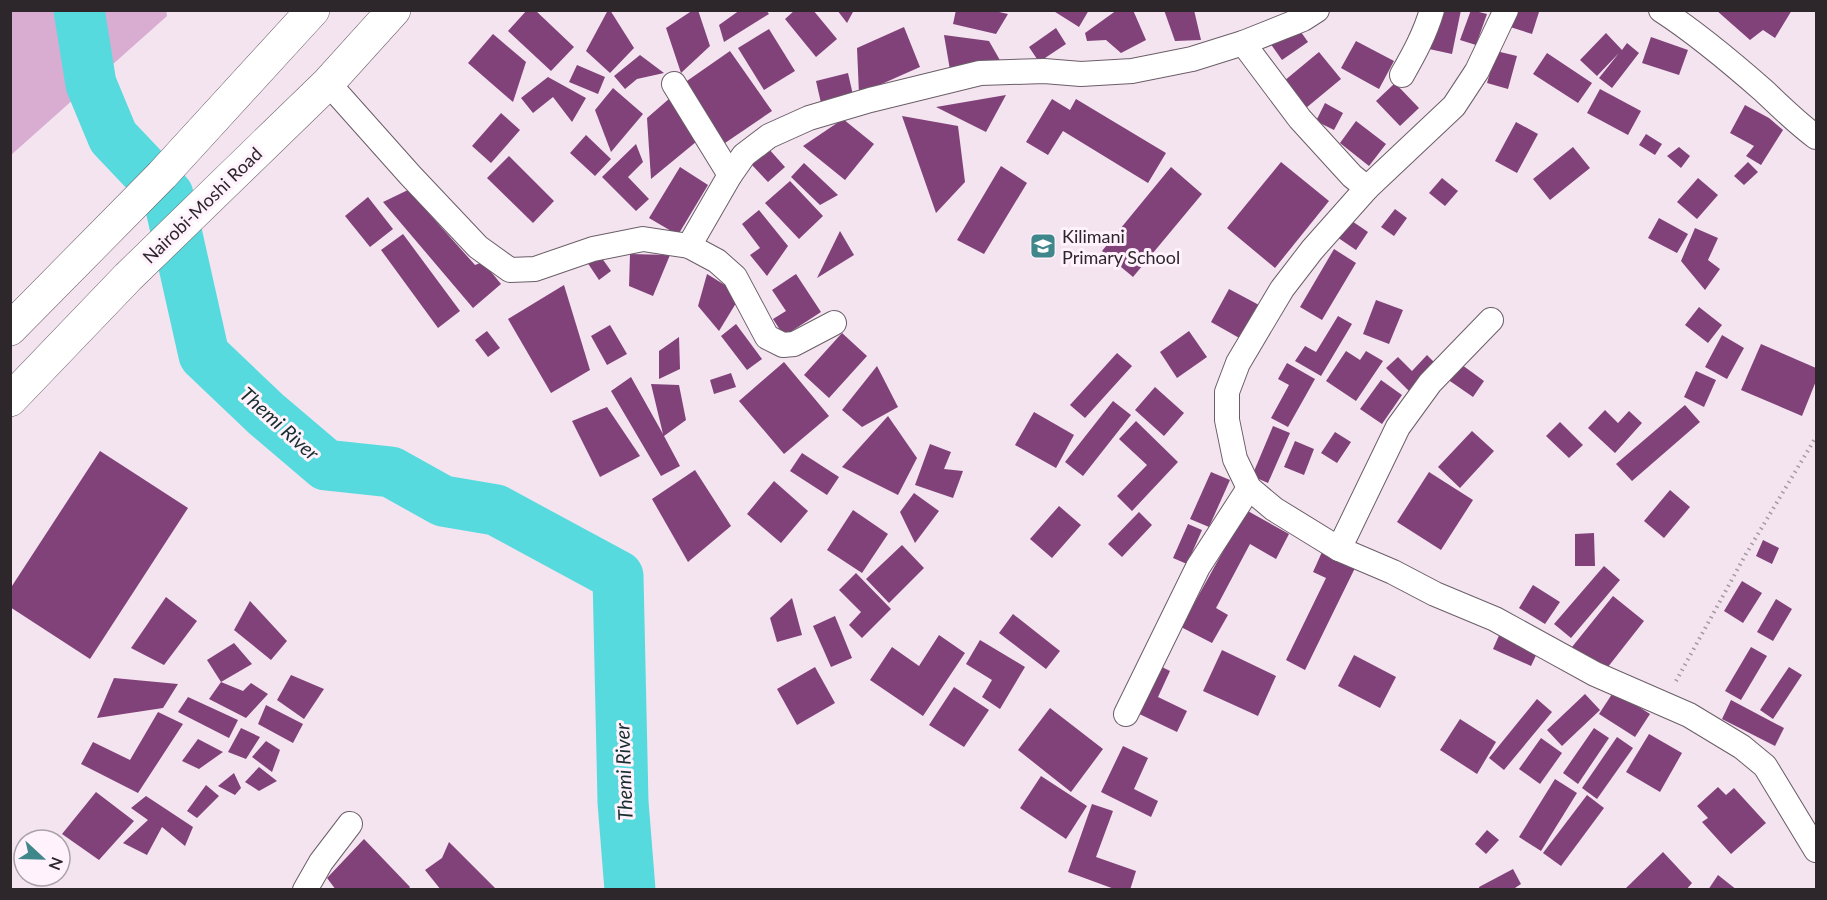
<svg xmlns="http://www.w3.org/2000/svg" width="1827" height="900" font-family="Lato,sans-serif">
<rect width="100%" height="100%" fill="#f4e4f0"/>
<path fill="#d9acd1" d="M11 10H166L167 16 11 155Z"/>
<g fill="none" stroke-linecap="round" stroke-linejoin="round">
<path stroke="#57dade" stroke-width="51" d="M79 10 91 84 113 137 168 195 204 355 266 414 326 465 391 472 443 501 496 510 618 576 623 802 630 890"/>
</g>
<g fill="#814279">
<path d="M527 10H535L574 47 551 71 508 31Z"/>
<path d="M608 10H610L634 48 610 73 586 51Z"/>
<path d="M693 10H698L710 46 681 73 666 28Z"/>
<path d="M740 10H766L769 14 724 42 719 25Z"/>
<path d="M795 10H813L837 39 816 57 785 19Z"/>
<path d="M837 10H854L847 23Z"/>
<path d="M956 10H990L1008 14 996 34 953 24Z"/>
<path d="M1052 10H1089L1079 27Z"/>
<path d="M1117 10H1133L1146 40 1121 53 1106 40 1087 41 1085 33Z"/>
<path d="M1164 10H1194L1201 40 1175 41Z"/>
<path d="M1438 10H1461L1452 54 1429 49Z"/>
<path d="M1471 10 1487 14 1476 45 1460 40Z"/>
<path d="M1512 10 1539 12 1532 34 1507 26Z"/>
<path d="M1716 10H1792L1775 38 1763 30 1750 40Z"/>
<path d="M1296 25 1308 42 1282 60 1270 43Z"/>
<path d="M904 27 920 67 859 94 857 48Z"/>
<path d="M1056 28 1066 44 1039 62 1029 47Z"/>
<path d="M769 29 795 71 764 90 738 48Z"/>
<path d="M1606 33 1622 50 1627 43 1639 53 1612 88 1599 78 1619 53 1597 76 1580 60Z"/>
<path d="M493 34 526 62 513 102 468 63Z"/>
<path d="M944 35 989 41 1001 62 950 70Z"/>
<path d="M1651 37 1688 50 1679 75 1642 63Z"/>
<path d="M1356 41 1394 61 1379 89 1341 68Z"/>
<path d="M730 51 772 111 725 143 684 83Z"/>
<path d="M1496 51 1517 56 1508 89 1487 83Z"/>
<path d="M1319 52 1341 79 1306 108 1284 81Z"/>
<path d="M1547 53 1592 83 1578 103 1533 74Z"/>
<path d="M640 55 664 73 637 79 625 89 614 76Z"/>
<path d="M577 65 605 77 598 94 569 82Z"/>
<path d="M848 73 853 95 821 103 816 81Z"/>
<path d="M548 77 586 98 572 122 553 97 533 113 521 98Z"/>
<path d="M1395 83 1419 108 1400 126 1376 101Z"/>
<path d="M613 88 643 114 611 152 595 110Z"/>
<path d="M1600 89 1641 111 1628 135 1587 113Z"/>
<path d="M1006 95 986 132 936 107Z"/>
<path d="M670 98 702 137 651 179 647 118Z"/>
<path d="M1052 99 1070 110 1076 99 1166 153 1148 183 1063 131 1048 155 1026 142Z"/>
<path d="M1325 103 1343 113 1334 130 1316 121Z"/>
<path d="M1745 105 1769 118 1783 130 1761 165 1746 156 1754 146 1730 133Z"/>
<path d="M501 113 520 130 491 163 472 146Z"/>
<path d="M902 116 958 126 965 182 936 213Z"/>
<path d="M843 119 874 144 845 180 803 146Z"/>
<path d="M1356 121 1386 144 1369 166 1340 143Z"/>
<path d="M1516 122 1538 134 1517 173 1495 161Z"/>
<path d="M1646 134 1662 144 1655 155 1639 145Z"/>
<path d="M586 135 611 159 595 176 570 153Z"/>
<path d="M636 144 643 162 628 177 649 199 636 211 602 177Z"/>
<path d="M1573 147 1590 168 1550 200 1533 179Z"/>
<path d="M1679 147 1690 156 1681 168 1667 156Z"/>
<path d="M768 148 785 167 768 182 751 164Z"/>
<path d="M509 156 554 201 533 223 487 178Z"/>
<path d="M1281 162 1329 201 1275 268 1227 228Z"/>
<path d="M1748 162 1758 172 1744 185 1734 176Z"/>
<path d="M804 163 838 195 820 205 791 177Z"/>
<path d="M1001 166 1027 183 984 254 957 240Z"/>
<path d="M680 167 708 185 678 235 649 218Z"/>
<path d="M1171 167 1202 194 1133 277 1102 251Z"/>
<path d="M1442 178 1458 191 1445 206 1429 193Z"/>
<path d="M1698 178 1718 195 1697 219 1677 202Z"/>
<path d="M790 181 823 216 799 239 765 203Z"/>
<path d="M408 190 475 265 483 262 501 284 473 308 383 202Z"/>
<path d="M368 197 393 229 370 247 345 216Z"/>
<path d="M1395 209 1407 218 1394 236 1381 227Z"/>
<path d="M759 210 788 246 767 276 750 255 760 248 742 224Z"/>
<path d="M1346 217 1368 232 1356 250 1334 235Z"/>
<path d="M1659 218 1688 234 1677 253 1648 238Z"/>
<path d="M1695 228 1718 238 1708 260 1720 269 1705 290 1681 261Z"/>
<path d="M840 231 854 255 817 278Z"/>
<path d="M403 234 460 311 438 328 381 250Z"/>
<path d="M1334 249 1356 263 1322 320 1300 307Z"/>
<path d="M599 254 611 271 599 280 587 262Z"/>
<path d="M630 254 670 255 653 296 629 286Z"/>
<path d="M707 274 741 295 719 331 698 306Z"/>
<path d="M796 274 821 312 784 336 773 319 786 311 772 290Z"/>
<path d="M564 285 590 370 551 393 508 319Z"/>
<path d="M1229 289 1259 305 1241 339 1211 322Z"/>
<path d="M1376 300 1403 310 1389 344 1363 334Z"/>
<path d="M1699 307 1722 325 1708 343 1685 325Z"/>
<path d="M1338 316 1352 324 1321 376 1295 361 1305 346 1316 352Z"/>
<path d="M736 324 762 359 747 370 721 336Z"/>
<path d="M610 325 627 354 607 365 591 336Z"/>
<path d="M487 331 500 348 488 357 475 340Z"/>
<path d="M1189 331 1207 357 1177 378 1160 352Z"/>
<path d="M842 333 867 356 829 398 804 375Z"/>
<path d="M1722 335 1744 348 1727 379 1705 367Z"/>
<path d="M679 337 680 369 659 379V351Z"/>
<path d="M1761 344 1816 368V381L1802 416 1741 390Z"/>
<path d="M1346 351 1360 360 1366 351 1383 361 1356 401 1326 381Z"/>
<path d="M1117 353 1132 366 1085 418 1070 405Z"/>
<path d="M1427 355 1436 364 1409 391 1386 368 1398 357 1412 371Z"/>
<path d="M784 362 829 416 784 454 739 401Z"/>
<path d="M1458 362 1484 381 1473 397 1447 379Z"/>
<path d="M1287 363 1315 379 1288 427 1271 418 1289 385 1278 379Z"/>
<path d="M877 366 898 407 862 427 842 410Z"/>
<path d="M1696 371 1716 380 1704 407 1684 397Z"/>
<path d="M731 373 736 387 714 394 710 380Z"/>
<path d="M631 377 663 434 651 384 679 385 686 420 664 436 680 466 661 476 611 391Z"/>
<path d="M1381 380 1402 395 1382 424 1360 409Z"/>
<path d="M1155 387 1184 413 1164 436 1135 410Z"/>
<path d="M1113 401 1131 415 1083 476 1065 462Z"/>
<path d="M1685 405 1700 422 1632 481 1616 464Z"/>
<path d="M607 407 640 456 600 477 572 421Z"/>
<path d="M1605 410 1618 423 1629 411 1642 423 1615 453 1588 428Z"/>
<path d="M1034 412 1074 435 1056 468 1015 445Z"/>
<path d="M888 416 917 458 898 495 842 467Z"/>
<path d="M1136 421 1178 462 1132 511 1117 496 1147 465 1119 439Z"/>
<path d="M1560 422 1583 445 1569 458 1546 436Z"/>
<path d="M1273 426 1290 433 1268 483 1252 476Z"/>
<path d="M1472 431 1494 451 1460 488 1438 467Z"/>
<path d="M1335 432 1351 442 1337 463 1321 453Z"/>
<path d="M1295 441 1314 449 1304 475 1284 467Z"/>
<path d="M930 444 951 452 944 469 963 471 953 498 915 485Z"/>
<path d="M100 451 188 508 90 659 10 607V589Z"/>
<path d="M802 453 839 477 827 495 790 471Z"/>
<path d="M695 470 731 526 688 562 652 499Z"/>
<path d="M1211 472 1230 480 1209 527 1190 519Z"/>
<path d="M1429 472 1473 500 1441 550 1397 522Z"/>
<path d="M774 481 808 511 781 543 747 514Z"/>
<path d="M1670 490 1690 507 1664 538 1644 521Z"/>
<path d="M914 493 939 511 915 543 900 512Z"/>
<path d="M1059 506 1081 525 1052 558 1030 539Z"/>
<path d="M853 510 888 534 862 573 827 550Z"/>
<path d="M1246 510 1289 534 1276 559 1250 544 1216 608 1228 615 1212 643 1181 627Z"/>
<path d="M1139 512 1152 525 1122 557 1108 544Z"/>
<path d="M1188 524 1202 530 1187 564 1173 558Z"/>
<path d="M1594 533 1595 566H1575V534Z"/>
<path d="M1763 540 1779 548 1772 564 1756 556Z"/>
<path d="M902 545 924 568 889 603 866 579Z"/>
<path d="M1322 552 1355 568 1305 670 1286 660 1326 578 1313 572Z"/>
<path d="M1604 566 1620 580 1571 638 1554 624Z"/>
<path d="M856 573 891 609 862 638 849 625 861 612 839 590Z"/>
<path d="M1742 581 1762 593 1743 623 1724 611Z"/>
<path d="M1533 585 1560 602 1545 624 1519 608Z"/>
<path d="M1613 596 1644 621 1604 672 1572 647Z"/>
<path d="M166 597 197 621 164 665 131 648Z"/>
<path d="M792 598 802 635 777 642 770 618Z"/>
<path d="M1776 599 1792 609 1773 641 1757 632Z"/>
<path d="M250 601 287 641 271 660 234 630Z"/>
<path d="M1013 614 1060 651 1046 669 999 633Z"/>
<path d="M835 616 852 658 831 667 813 626Z"/>
<path d="M1501 631 1539 649 1531 666 1493 649Z"/>
<path d="M939 635 965 653 923 716 870 680 892 647 919 666Z"/>
<path d="M980 640 1025 667 1000 709 982 697 992 680 966 664Z"/>
<path d="M234 643 252 664 221 682 207 660Z"/>
<path d="M1751 647 1767 656 1741 700 1725 691Z"/>
<path d="M1222 650 1276 676 1258 716 1203 691Z"/>
<path d="M1354 655 1396 677 1380 708 1338 686Z"/>
<path d="M1154 663 1170 671 1158 697 1187 711 1177 732 1131 710Z"/>
<path d="M815 667 835 703 797 725 777 689Z"/>
<path d="M1789 667 1802 675 1773 719 1760 710Z"/>
<path d="M291 675 324 689 304 719 277 700Z"/>
<path d="M114 678 178 684 163 708 97 718Z"/>
<path d="M221 682 243 691 251 683 268 694 246 718 209 699Z"/>
<path d="M954 687 989 710 964 747 929 725Z"/>
<path d="M1614 691 1650 714 1635 737 1599 714Z"/>
<path d="M1585 694 1600 710 1562 746 1547 730Z"/>
<path d="M188 697 238 720 229 738 178 712Z"/>
<path d="M1537 699 1552 712 1504 770 1489 758Z"/>
<path d="M1731 700 1784 728 1775 746 1722 719Z"/>
<path d="M266 705 303 724 293 743 258 724Z"/>
<path d="M1050 708 1103 749 1071 792 1018 750Z"/>
<path d="M158 712 183 724 138 793 81 764 93 742 130 760Z"/>
<path d="M1460 719 1496 742 1477 774 1440 750Z"/>
<path d="M241 728 260 737 246 759 228 752Z"/>
<path d="M1594 728 1609 738 1578 784 1563 773Z"/>
<path d="M1649 734 1682 753 1660 792 1626 772Z"/>
<path d="M1617 737 1633 748 1597 799 1582 788Z"/>
<path d="M1541 738 1562 753 1540 784 1519 769Z"/>
<path d="M198 739 223 752 199 769 182 761Z"/>
<path d="M266 741 280 750 272 772 252 757Z"/>
<path d="M1123 746 1148 758 1134 789 1158 801 1151 817 1101 792Z"/>
<path d="M259 767 277 781 259 791 245 782Z"/>
<path d="M234 773 241 788 235 795 218 786Z"/>
<path d="M1041 776 1087 806 1066 839 1020 808Z"/>
<path d="M1555 779 1577 793 1541 851 1519 837Z"/>
<path d="M206 785 219 796 197 818 187 811Z"/>
<path d="M1718 787 1726 795 1734 788 1766 823 1731 854 1702 822 1708 818 1697 806Z"/>
<path d="M96 792 134 821 99 860 62 834Z"/>
<path d="M1587 795 1604 808 1561 866 1543 853Z"/>
<path d="M146 796 193 827 185 846 162 827 147 855 123 843 148 820 131 808Z"/>
<path d="M1092 804 1113 811 1096 857 1136 871 1130 890H1117L1068 872Z"/>
<path d="M1487 830 1499 840 1486 854 1475 844Z"/>
<path d="M364 839 410 887 408 890H336L327 878Z"/>
<path d="M449 842 497 890H441L425 870 442 858Z"/>
<path d="M1663 852 1692 883 1686 890H1624Z"/>
<path d="M1513 869 1521 884 1512 890H1480L1479 887Z"/>
<path d="M1718 875 1737 890H1708Z"/>
</g>
<g fill="none" stroke-linecap="round" stroke-linejoin="round">
<defs>
<g id="street">
<path d="M1661 10C1698 34 1731 62 1764 91 1781 107 1797 123 1816 137"/>
<path d="M1243 43 1300 119 1352 176 1367 188 1312 250 1282 289 1238 363 1227 392V420L1235 459 1249 488 1274 509 1339 549 1393 572 1435 594 1495 619 1595 674 1689 715 1742 747 1765 766 1816 850"/>
<path d="M1402 75C1414 54 1425 34 1432 10"/>
<path d="M328 83 410 175 478 247 510 270 535 269 593 249 643 239 689 246 717 261 735 277 767 337 783 345 794 344 834 323"/>
<path d="M674 84 730 175"/>
<path d="M1367 188 1454 106 1477 71 1506 10"/>
<path d="M689 246 730 175 744 155 769 136 809 118 870 100 980 73 1044 71 1081 74 1132 71 1192 59 1243 43 1303 19 1317 10"/>
<path d="M1339 549 1398 427 1430 383 1491 320"/>
<path d="M1126 714 1198 567 1249 488"/>
<path d="M305 890 321 862 350 824"/>
</g>
<g id="highway">
<path d="M10 329 162 175 313 10"/>
<path d="M10 400 128 277 328 83 394 10"/>
</g>
</defs>
<use href="#street" stroke="#6b5e68" stroke-width="26"/>
<use href="#highway" stroke="#6b5e68" stroke-width="34"/>
<path stroke="#a599a2" stroke-width="4" stroke-dasharray="1.5 4.5" stroke-linecap="butt" d="M1676 681 1746 554 1816 437"/>
<use href="#street" stroke="#fff" stroke-width="24"/>
<use href="#highway" stroke="#fff" stroke-width="33"/>
</g>
<defs>
<symbol id="school-square" viewBox="-11 -11 22 22"><rect x="-9" y="-9" width="18" height="18" rx="4" fill="#3f878a" stroke="#fff2fc"/><path d="M0-5L7-2L0 1L-7-2ZM-4 1L0 2.5L4 1V4Q0 6-4 4Z" fill="#fff"/></symbol>
</defs>
<g fill-rule="evenodd">
<use href="#school-square" x="1028" y="231" width="30" height="30"/>
</g>
<g text-anchor="middle" dominant-baseline="central" stroke-width="6" stroke-linejoin="round" paint-order="stroke">
<g font-size="18" fill="#2d272c" stroke="#fff2fc">
<text transform="translate(202 205) rotate(-44)">Nairobi-Moshi Road</text>
</g>
<g font-size="18" fill="#2d272c" stroke="#fff2fc" text-anchor="start">
<text x="1062" y="236">Kilimani<tspan x="1062" dy="21">Primary School</tspan></text>
</g>
<g font-size="20" font-style="italic" fill="#172e2e" stroke="#fff2fc">
<text transform="translate(280 423) rotate(42)">Themi River</text>
<text transform="translate(623 772) rotate(-92)">Themi River</text>
</g>
</g>
<rect width="1827" height="900" fill="none" stroke="#2d272c" stroke-width="24"/>
<g transform="translate(42 858) rotate(112)"><circle r="28" fill="#fff2fc" stroke="#aba1a9" stroke-width="1.5"/>
<path d="M0-4.5L10 22L0 15L-10 22Z" fill="#3f878a"/>
<text y="-9" font-size="16" font-weight="bold" text-anchor="middle" fill="#2d272c">N</text>
</g>
</svg>
